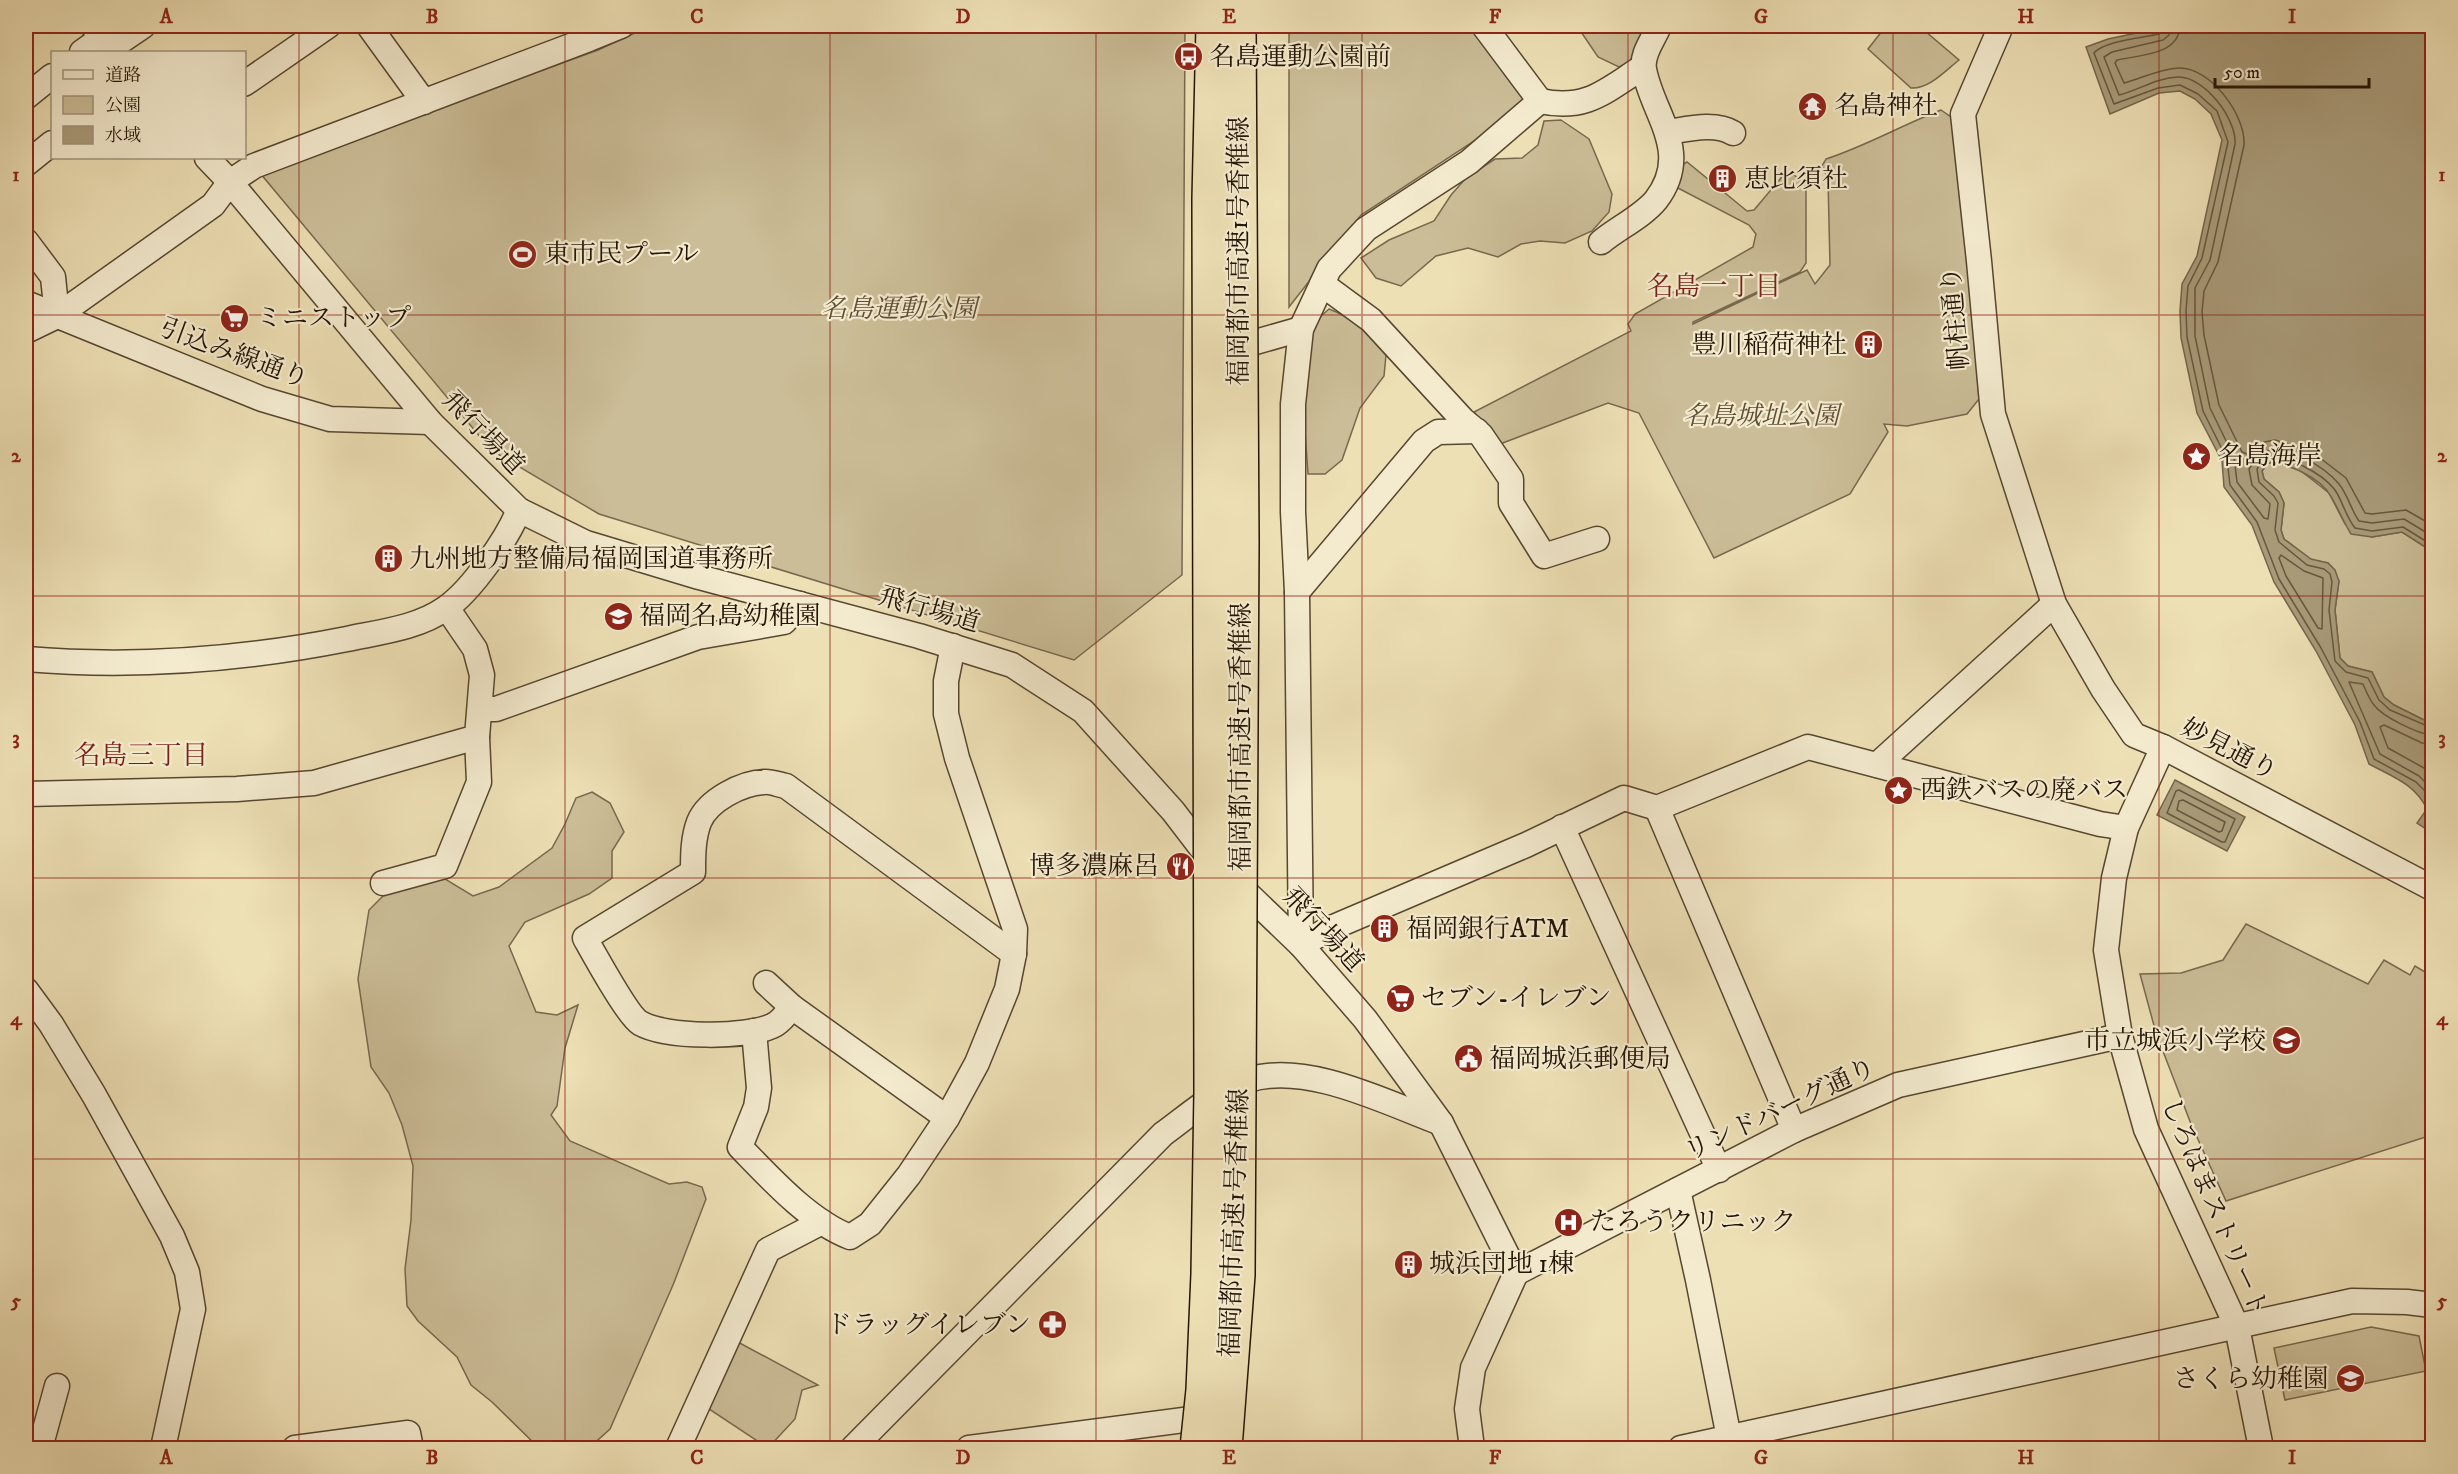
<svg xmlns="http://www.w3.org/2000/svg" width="2458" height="1474" font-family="'IM FELL DW Pica','Noto Serif JP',serif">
<rect width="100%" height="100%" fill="#eee0b5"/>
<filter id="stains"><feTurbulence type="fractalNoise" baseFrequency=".00333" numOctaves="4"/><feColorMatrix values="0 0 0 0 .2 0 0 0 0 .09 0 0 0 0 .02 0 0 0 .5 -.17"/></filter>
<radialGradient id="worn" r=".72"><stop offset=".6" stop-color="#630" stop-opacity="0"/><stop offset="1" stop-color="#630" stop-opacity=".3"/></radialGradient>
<g fill="#cbbd97" stroke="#77684e" stroke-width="1.5">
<path d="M650 26H1185L1182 575 1074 660 599 514 491 450 260 173 598 50Z"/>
<path d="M1289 26H1474L1532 103 1361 215 1289 307Z"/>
<path d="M1577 26H1673L1635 60 1619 67 1598 57Z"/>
<path d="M1886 26H1919L1959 60C1945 71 1929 89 1911 88L1868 49Z"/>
<path d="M1941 110 1951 117 1968 258 1979 399 1967 414 1907 426 1884 424 1888 432 1850 494 1714 558 1639 413 1608 403 1500 444 1474 412 1631 331 1628 324 1635 314 1753 247 1756 234 1749 225 1676 187 1678 167 1687 162 1747 211 1754 210 1786 172 1792 173 1806 186V263L1800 272 1693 322V324L1807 270 1815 284 1830 265 1828 179 1822 166 1826 159C1866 146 1902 125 1941 110Z"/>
<path d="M1561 120 1589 139 1612 194 1609 212 1592 231 1565 243 1540 241 1521 244 1498 257 1468 248 1436 256 1401 286 1376 278 1361 258 1389 240 1434 221 1451 195 1466 178 1495 159 1522 158 1538 145 1544 121Z"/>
<path d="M1329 309C1354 318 1370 334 1386 355L1384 376 1360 408 1342 460 1325 474H1308L1304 416 1313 323Z"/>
<path d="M2276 462 2301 471 2329 493 2345 524 2372 537 2402 532 2427 548 2432 557V724L2394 705 2384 697 2372 672 2348 666 2340 658 2335 610 2339 581 2328 563 2311 560 2284 539 2281 530 2284 503 2279 492 2264 479 2262 471 2268 463Z"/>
<path d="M592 792 610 803 624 832 612 851V878L589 894 525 922 509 946 536 1012 557 1015 578 1005 565 1048 557 1106 551 1115 570 1141 669 1184 687 1182 702 1187 706 1199 673 1285 610 1429 589 1448H539L492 1402 471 1385 457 1357 418 1321 407 1306 405 1269 411 1220 413 1166 402 1125 389 1093 371 1067 358 979 369 910 391 888 432 871 473 896 499 887 552 848 565 824 576 798Z"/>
<path d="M2246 924 2368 984 2384 960 2410 975 2415 966 2432 976V1135L2226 1201 2191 1124 2156 1033 2140 974 2181 973 2223 960Z"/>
<path d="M2371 1327 2419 1336 2426 1371 2285 1400 2274 1348Z"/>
<path d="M736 1341 818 1385 802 1390 795 1419 768 1448 706 1407Z"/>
</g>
<g fill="#a99b79" stroke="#73654a" stroke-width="1.5">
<path d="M2170 26H2432V557L2427 548 2402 532 2372 537 2351 534C2343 521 2338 508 2330 495 2321 479 2286 461 2268 463L2262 471 2264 479 2279 492 2284 503 2281 530 2284 539 2311 559 2328 563 2335 570 2339 581 2335 610 2340 658 2348 666 2372 672 2384 697 2394 705 2432 724V833L2417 823 2427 809C2415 784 2393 777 2369 764L2355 725 2316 651 2274 582 2252 525 2224 487 2222 461 2197 413 2181 338 2180 311 2182 284 2197 256 2222 140 2211 114 2195 99 2180 91 2159 93 2110 114 2086 47 2108 39Z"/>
<path d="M2175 780 2245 817 2227 851 2157 815Z"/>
</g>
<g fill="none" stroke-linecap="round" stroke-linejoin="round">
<g stroke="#66583e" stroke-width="1.5">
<path d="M2163 26 2162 31 2159 34C2142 38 2104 41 2094 53L2114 104 2158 88 2180 85 2198 94 2217 111 2228 142 2202 258 2188 286 2186 311 2187 337 2203 411 2227 459 2230 485 2257 522 2279 579 2321 648 2360 722 2374 759 2416 782 2426 792 2432 806"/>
<path d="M2171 26 2169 35 2163 40 2112 52 2104 57 2119 95C2139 90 2156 78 2178 77 2204 76 2237 119 2235 144L2210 260 2195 288V336L2210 408 2234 457 2237 482 2264 518 2268 519 2270 504 2252 485 2249 469 2261 452C2285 443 2324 466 2339 484 2348 495 2351 510 2359 521L2372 523 2404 519 2432 536"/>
<path d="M2180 26C2179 55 2140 55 2117 60L2115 63 2124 83C2143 78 2159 69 2179 68 2210 67 2246 115 2244 145L2218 262 2204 291 2202 312 2204 335 2219 405 2242 452 2247 454 2259 443 2275 440 2311 451 2346 478 2365 513 2372 514 2406 510 2432 525"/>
<path d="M2432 545 2403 527 2372 531 2355 528C2346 517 2343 502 2335 490 2323 474 2284 452 2264 458L2257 469 2259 482 2274 496 2278 503 2275 530 2279 542 2307 565 2324 569 2330 574 2332 582 2329 610 2335 661 2346 672 2368 678 2379 700 2390 710 2432 728"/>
<path d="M2281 555 2304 571 2323 578 2322 629 2318 628 2286 576 2279 558Z"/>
<path d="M2432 735C2418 734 2383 717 2374 705 2369 699 2366 691 2363 684L2349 682 2380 754 2419 776 2432 789"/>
<path d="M2432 744 2422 743 2384 725 2380 727 2388 748 2424 768 2432 776"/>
<path d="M2179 790 2235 819 2225 842H2222L2167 813 2176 791Z"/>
<path d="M2183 800 2225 822 2222 831 2219 832 2177 810 2179 801Z"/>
</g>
<defs>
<g id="minor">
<path d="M93 26 116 52"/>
<path d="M369 26 424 102"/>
<path d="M1484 26 1540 101 1469 162 1366 229 1329 269 1301 329 1293 404V512L1297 592 1301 945 1329 929 1526 845 1624 798 1657 808 1808 747 2100 824 2126 828"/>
<path d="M2001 26 1963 114 1979 261 1993 414 2054 604 2103 689 2134 735 2163 747 2432 888"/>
<path d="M112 47 143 26"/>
<path d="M82 52 103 37"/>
<path d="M244 84 328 26"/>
<path d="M26 97 52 76"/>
<path d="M1540 101C1587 111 1605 91 1643 67"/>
<path d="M1668 132C1688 129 1715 122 1733 133"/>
<path d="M207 158 230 182 430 422 519 510 586 543 699 577 919 636 1012 665 1083 711 1173 811 1206 854 1301 945 1365 1019 1441 1123 1516 1273"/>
<path d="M26 164 52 143"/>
<path d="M26 241 53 277 57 316"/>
<path d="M1601 242C1618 228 1643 216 1656 200 1693 152 1652 114 1644 69 1641 54 1654 39 1659 26"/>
<path d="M1322 284 1371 320 1463 420 1481 435 1511 479V503L1544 556 1597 539"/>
<path d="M26 303 262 399 330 419 430 422"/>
<path d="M26 331 57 316 213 205 230 182 254 166 589 39 621 26"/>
<path d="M1224 344 1252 343 1301 329"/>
<path d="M1297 592 1424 441 1438 432 1477 431"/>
<path d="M26 659C134 668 241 660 347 639 380 632 418 628 446 608 472 590 507 539 519 510"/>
<path d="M481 709H496L698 637 784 622 800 604"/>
<path d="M2163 747 2126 828 2114 878 2106 950 2120 1036 2146 1129 2237 1327 2261 1448"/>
<path d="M1877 765 2054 604"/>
<path d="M26 794 237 789 314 783 477 737 482 675 475 649 447 608"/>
<path d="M1657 808 1794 1130"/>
<path d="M1562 827 1719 1170"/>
<path d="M383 883 445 866 479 782 477 737"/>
<path d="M766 983 792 1007 947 1118"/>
<path d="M26 990 51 1024 94 1095 172 1236 187 1272 193 1309 163 1448"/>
<path d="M792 1007C787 1013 780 1023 772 1026 746 1038 666 1038 640 1023 628 1016 594 954 585 938L693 872C693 855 693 838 699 822 708 800 742 783 764 782 771 781 779 785 786 786L1014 954"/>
<path d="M754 1031 759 1088 756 1107 740 1147C771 1179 809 1221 850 1237L870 1224 909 1175 947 1118 977 1063 1007 989 1014 954 1015 929 957 758 946 714V681L953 646"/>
<path d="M1678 1190 1698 1280 1731 1448"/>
<path d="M1516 1273 1794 1130 1898 1085 2120 1036"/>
<path d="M40 1448 57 1386"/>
<path d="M295 1448 408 1433 411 1448"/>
<path d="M678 1448 768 1250 822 1222"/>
<path d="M853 1448 1163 1134C1189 1115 1217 1090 1248 1080 1306 1061 1387 1103 1441 1123"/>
<path d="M969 1448 1199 1418"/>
<path d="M1472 1448 1467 1409 1473 1368 1516 1273"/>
<path d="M1681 1448 2352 1301 2407 1302 2432 1305"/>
</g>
</defs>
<use href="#minor" stroke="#564730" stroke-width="27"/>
<use href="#minor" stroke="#f4ebcf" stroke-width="24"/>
<defs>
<g id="highway-bridge">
<path d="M1197 1448 1203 1390 1208 1274 1211 1091 1209 199 1213 26"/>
<path d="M1225 1448 1238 1275 1242 542 1239 26"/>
</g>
</defs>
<use href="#highway-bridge" stroke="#231404" stroke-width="36" stroke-linecap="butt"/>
<use href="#highway-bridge" stroke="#eee0b5" stroke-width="33"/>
</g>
<path fill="none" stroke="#8f2418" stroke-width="1.5" stroke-opacity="0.55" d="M299 26V1448M565 26V1448M830 26V1448M1096 26V1448M1362 26V1448M1628 26V1448M1893 26V1448M2159 26V1448M26 315H2432M26 596H2432M26 878H2432M26 1159H2432"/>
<defs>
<symbol id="bus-disc" viewBox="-11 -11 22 22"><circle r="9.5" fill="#8f2418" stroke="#f4ebcf"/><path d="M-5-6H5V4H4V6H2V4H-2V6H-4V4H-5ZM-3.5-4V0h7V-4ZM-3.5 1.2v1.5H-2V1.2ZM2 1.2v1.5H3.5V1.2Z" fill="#fff"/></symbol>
<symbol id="temple-disc" viewBox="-11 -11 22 22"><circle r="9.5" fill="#8f2418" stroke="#f4ebcf"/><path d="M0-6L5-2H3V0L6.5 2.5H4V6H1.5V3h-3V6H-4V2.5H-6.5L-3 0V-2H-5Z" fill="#fff"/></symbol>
<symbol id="building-disc" viewBox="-11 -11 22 22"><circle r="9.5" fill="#8f2418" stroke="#f4ebcf"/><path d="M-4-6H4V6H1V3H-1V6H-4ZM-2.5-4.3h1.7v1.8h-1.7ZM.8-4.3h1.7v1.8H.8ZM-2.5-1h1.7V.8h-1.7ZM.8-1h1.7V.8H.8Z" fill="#fff"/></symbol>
<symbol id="stadium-disc" viewBox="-11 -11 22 22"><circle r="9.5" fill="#8f2418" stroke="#f4ebcf"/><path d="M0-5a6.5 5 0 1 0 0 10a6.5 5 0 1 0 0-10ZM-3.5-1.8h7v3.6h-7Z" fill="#fff"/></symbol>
<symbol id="supermarket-disc" viewBox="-11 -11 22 22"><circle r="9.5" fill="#8f2418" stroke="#f4ebcf"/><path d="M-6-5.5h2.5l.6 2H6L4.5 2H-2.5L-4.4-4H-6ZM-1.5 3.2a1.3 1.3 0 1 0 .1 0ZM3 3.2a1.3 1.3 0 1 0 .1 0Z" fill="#fff"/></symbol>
<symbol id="sight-disc" viewBox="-11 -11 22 22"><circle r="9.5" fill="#8f2418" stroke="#f4ebcf"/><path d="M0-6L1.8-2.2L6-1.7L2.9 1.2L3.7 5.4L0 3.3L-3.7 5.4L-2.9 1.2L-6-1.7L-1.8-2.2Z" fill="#fff"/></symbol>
<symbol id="school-disc" viewBox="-11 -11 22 22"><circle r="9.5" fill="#8f2418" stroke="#f4ebcf"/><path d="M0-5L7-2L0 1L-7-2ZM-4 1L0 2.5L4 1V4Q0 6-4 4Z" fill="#fff"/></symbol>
<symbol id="restaurant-disc" viewBox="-11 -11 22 22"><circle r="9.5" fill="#8f2418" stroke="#f4ebcf"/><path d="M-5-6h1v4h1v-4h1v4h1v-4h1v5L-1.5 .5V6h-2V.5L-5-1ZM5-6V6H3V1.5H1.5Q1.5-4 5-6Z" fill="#fff"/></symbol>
<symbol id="civic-disc" viewBox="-11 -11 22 22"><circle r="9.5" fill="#8f2418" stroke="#f4ebcf"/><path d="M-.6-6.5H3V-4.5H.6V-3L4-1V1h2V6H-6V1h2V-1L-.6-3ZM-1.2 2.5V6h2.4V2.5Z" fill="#fff"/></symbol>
<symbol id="hospital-disc" viewBox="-11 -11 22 22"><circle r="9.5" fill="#8f2418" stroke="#f4ebcf"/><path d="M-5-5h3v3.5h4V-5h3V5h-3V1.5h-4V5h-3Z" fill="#fff"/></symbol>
<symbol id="pharmacy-disc" viewBox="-11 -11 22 22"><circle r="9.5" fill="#8f2418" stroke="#f4ebcf"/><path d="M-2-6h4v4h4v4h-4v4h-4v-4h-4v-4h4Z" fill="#fff"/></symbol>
</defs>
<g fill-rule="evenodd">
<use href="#bus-disc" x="1172" y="40" width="33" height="33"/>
<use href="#temple-disc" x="1796" y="90" width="33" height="33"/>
<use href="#building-disc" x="1706" y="162" width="33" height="33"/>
<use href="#stadium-disc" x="506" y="238" width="33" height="33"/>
<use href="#supermarket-disc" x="218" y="302" width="33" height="33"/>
<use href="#building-disc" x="1852" y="328" width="33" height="33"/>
<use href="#sight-disc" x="2180" y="440" width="33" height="33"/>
<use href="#building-disc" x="372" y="542" width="33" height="33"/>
<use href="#school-disc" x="602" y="600" width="33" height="33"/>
<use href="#sight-disc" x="1882" y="774" width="33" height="33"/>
<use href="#restaurant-disc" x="1164" y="850" width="33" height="33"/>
<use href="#building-disc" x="1368" y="912" width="33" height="33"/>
<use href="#supermarket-disc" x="1384" y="982" width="33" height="33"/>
<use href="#school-disc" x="2270" y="1024" width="33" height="33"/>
<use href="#civic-disc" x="1452" y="1042" width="33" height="33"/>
<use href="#hospital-disc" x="1552" y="1206" width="33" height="33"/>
<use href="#building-disc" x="1392" y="1248" width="33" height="33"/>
<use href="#pharmacy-disc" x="1036" y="1308" width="33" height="33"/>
<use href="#school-disc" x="2334" y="1362" width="33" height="33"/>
</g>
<g text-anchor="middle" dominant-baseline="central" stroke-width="4.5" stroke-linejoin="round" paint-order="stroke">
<g font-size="26" fill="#231404" stroke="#f4ebcf" text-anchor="start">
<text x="1209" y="57">名島運動公園前</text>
<text x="1834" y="106">名島神社</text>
<text x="1744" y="179">恵比須社</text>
<text x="544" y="254">東市民プール</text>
<text x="256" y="318">ミニストップ</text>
<text x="1847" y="345" text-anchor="end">豊川稲荷神社</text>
<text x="2218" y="456">名島海岸</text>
<text x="409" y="559">九州地方整備局福岡国道事務所</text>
<text x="639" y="616">福岡名島幼稚園</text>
<text x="1920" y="790">西鉄バスの廃バス</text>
<text x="1159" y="866" text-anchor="end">博多濃麻呂</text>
<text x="1406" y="929">福岡銀行ATM</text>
<text x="1421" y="998">セブン-イレブン</text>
<text x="2266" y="1041" text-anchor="end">市立城浜小学校</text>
<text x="1489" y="1059">福岡城浜郵便局</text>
<text x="1590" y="1222">たろうクリニック</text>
<text x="1429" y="1264">城浜団地 1棟</text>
<text x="1031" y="1325" text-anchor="end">ドラッグイレブン</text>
<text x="2329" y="1379" text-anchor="end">さくら幼稚園</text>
</g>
<g font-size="26" fill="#231404" stroke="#f4ebcf">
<text transform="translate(1239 251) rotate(-90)">福岡都市高速1号香椎線</text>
<text transform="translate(1956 318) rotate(-95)">帆柱通り</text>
<text transform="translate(234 354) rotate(20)">引込み線通り</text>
<text transform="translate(483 433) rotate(46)">飛行場道</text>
<text transform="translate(929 610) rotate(16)">飛行場道</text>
<text transform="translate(1241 737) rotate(-90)">福岡都市高速1号香椎線</text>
<text transform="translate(2229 750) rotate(27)">妙見通り</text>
<text transform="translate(1323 930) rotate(47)">飛行場道</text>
<text transform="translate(1780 1110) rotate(-25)">リンドバーグ通り</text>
<text transform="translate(2214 1207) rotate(67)">しろはまストリート</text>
<text transform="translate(1235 1223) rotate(-88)">福岡都市高速1号香椎線</text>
</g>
<g font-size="26" font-style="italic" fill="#5e4f37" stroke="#f4ebcf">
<text x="899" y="309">名島運動公園</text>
<text x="1761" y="416">名島城址公園</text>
</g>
<g font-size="27" fill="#7a1f14" stroke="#f4ebcf">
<text x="1714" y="287">名島一丁目</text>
<text x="141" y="756">名島三丁目</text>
</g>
</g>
<rect width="2458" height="1474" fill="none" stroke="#eee0b5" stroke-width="66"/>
<rect x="51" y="51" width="195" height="108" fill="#f4ebcf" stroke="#a0957e" stroke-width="1.5"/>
<rect x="63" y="70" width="30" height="9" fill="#f4ebcf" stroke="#a0957e" stroke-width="1.5"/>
<text x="105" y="81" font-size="18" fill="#231404">道路</text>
<rect x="63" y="96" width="30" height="18" fill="#cbbd97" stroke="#a0957e" stroke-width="1.5"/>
<text x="105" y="111" font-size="18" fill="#231404">公園</text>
<rect x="63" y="126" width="30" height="18" fill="#a99b79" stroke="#a0957e" stroke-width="1.5"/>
<text x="105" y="141" font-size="18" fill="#231404">水域</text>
<path d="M2215 78v9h154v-9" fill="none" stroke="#231404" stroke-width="3"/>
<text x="2224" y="78" font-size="18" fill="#231404" stroke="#f4ebcf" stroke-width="4.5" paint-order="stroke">50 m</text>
<rect x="33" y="33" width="2392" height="1408" fill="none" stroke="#8f2418" stroke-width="2"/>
<g font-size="20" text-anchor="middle" font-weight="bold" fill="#8f2418">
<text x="166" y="23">A</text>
<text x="432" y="23">B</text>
<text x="697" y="23">C</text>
<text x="963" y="23">D</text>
<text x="1229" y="23">E</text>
<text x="1495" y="23">F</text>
<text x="1761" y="23">G</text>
<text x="2026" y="23">H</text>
<text x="2292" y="23">I</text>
<text x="16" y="181">1</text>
<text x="2442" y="181">1</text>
<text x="16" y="462">2</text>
<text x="2442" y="462">2</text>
<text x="16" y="744">3</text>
<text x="2442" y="744">3</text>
<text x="16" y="1025">4</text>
<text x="2442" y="1025">4</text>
<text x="16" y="1307">5</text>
<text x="2442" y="1307">5</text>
<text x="166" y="1464">A</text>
<text x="432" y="1464">B</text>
<text x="697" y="1464">C</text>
<text x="963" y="1464">D</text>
<text x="1229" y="1464">E</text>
<text x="1495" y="1464">F</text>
<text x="1761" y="1464">G</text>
<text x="2026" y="1464">H</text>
<text x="2292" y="1464">I</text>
</g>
<rect width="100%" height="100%" filter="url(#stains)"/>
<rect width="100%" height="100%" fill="url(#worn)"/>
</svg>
